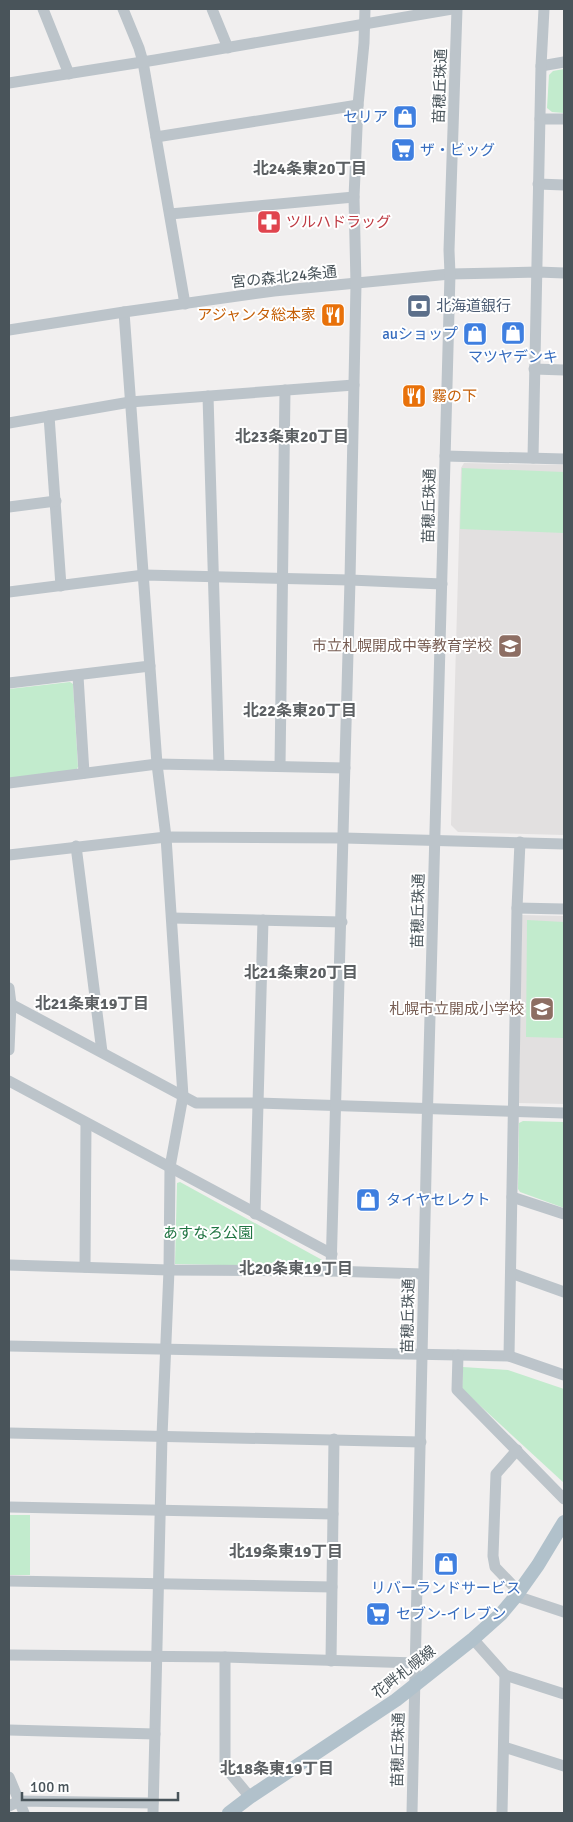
<svg xmlns="http://www.w3.org/2000/svg" width="573" height="1822" font-family="Signika,'Noto Sans JP',sans-serif">
<rect width="100%" height="100%" fill="#f1efef"/>
<g fill="#e2e0e0">
<path d="M464 463 564 465V835L458 832 451 825 461 468Z"/>
<path d="M522 915 564 916V1104L519 1103Z"/>
</g>
<g fill="#c2ebcd">
<path d="M564 69V113L552 112 547 108 549 75 553 71Z"/>
<path d="M462 468 564 472V533L460 529Z"/>
<path d="M70 682 73 684 78 767 76 770 9 779V689Z"/>
<path d="M527 920 564 922V1038L526 1037Z"/>
<path d="M523 1121 564 1122V1208L520 1192 518 1189 519 1123Z"/>
<path d="M180 1182 324 1261V1267L175 1264 177 1183Z"/>
<path d="M463 1367 508 1370 564 1389V1483L462 1389Z"/>
<rect x="9" y="1515" width="21" height="60"/>
</g>
<g fill="none" stroke-linecap="round" stroke-linejoin="round">
<g stroke="#bcc4ca" stroke-width="11">
<path d="M43 9 69 74"/>
<path d="M123 9 139 48 143 62 185 304"/>
<path d="M212 9 228 48"/>
<path d="M541 66 564 62"/>
<path d="M9 83 155 60 452 9"/>
<path d="M540 119H564"/>
<path d="M156 137 358 105"/>
<path d="M538 184 564 185"/>
<path d="M170 214 354 197"/>
<path d="M124 312 157 764 166 837 183 1096 170 1167 169 1270 162 1436 153 1813"/>
<path d="M9 330 124 312 274 291 450 274 538 272 564 273"/>
<path d="M534 369 564 370"/>
<path d="M208 396 219 765"/>
<path d="M49 416 61 586"/>
<path d="M9 423 130 402 354 385"/>
<path d="M445 456 564 459"/>
<path d="M533 458 541 66 544 9"/>
<path d="M9 507 56 501"/>
<path d="M9 592 144 575 350 580 442 584"/>
<path d="M78 676 84 773"/>
<path d="M9 683 150 666"/>
<path d="M280 766 285 390"/>
<path d="M9 783 157 764 345 768"/>
<path d="M76 846 102 1052"/>
<path d="M9 855 166 837 344 838 564 844"/>
<path d="M517 908 564 909"/>
<path d="M172 918 342 922"/>
<path d="M9 988 11 1004 9 1050"/>
<path d="M9 1003 196 1103H258L564 1113"/>
<path d="M9 1081 332 1254"/>
<path d="M512 1197 564 1214"/>
<path d="M255 1214 263 920"/>
<path d="M9 1265 169 1270 331 1271 423 1274"/>
<path d="M85 1267 86 1123"/>
<path d="M331 1271 350 580 356 284 354 197 358 105 364 43 365 9"/>
<path d="M511 1273 564 1292"/>
<path d="M9 1346 509 1356 564 1375"/>
<path d="M458 1355 457 1390 564 1499"/>
<path d="M509 1356 517 908 520 842"/>
<path d="M9 1433 421 1442"/>
<path d="M517 1450 496 1474 493 1556 495 1567 519 1592"/>
<path d="M9 1507 333 1514"/>
<path d="M9 1581 332 1587"/>
<path d="M516 1596 564 1612"/>
<path d="M473 1639 505 1675 564 1694"/>
<path d="M9 1655 225 1657 416 1663"/>
<path d="M225 1657V1767L250 1797"/>
<path d="M331 1661 334 1439"/>
<path d="M9 1730 155 1734"/>
<path d="M504 1747 564 1766"/>
<path d="M9 1777 24 1813"/>
<path d="M9 1806 19 1801 153 1803"/>
<path d="M412 1813 427 1128 450 274 449 250 457 9"/>
<path d="M502 1813 505 1675"/>
</g>
<path stroke="#b1c1cb" stroke-width="14" d="M229 1813 250 1797 396 1700 473 1639 501 1614 516 1596 538 1565 564 1522"/>
</g>
<defs>
<symbol id="shop-square" viewBox="-11 -11 22 22"><rect x="-9" y="-9" width="18" height="18" rx="4" fill="#3f7fe0" stroke="#fff"/><path d="M-5-2.5h2.3a2.7 3.5 0 0 1 5.4 0H5L5.5 6h-11ZM-1.5-2.5h3a1.5 2.3 0 0 0-3 0Z" fill="#fff"/></symbol>
<symbol id="supermarket-square" viewBox="-11 -11 22 22"><rect x="-9" y="-9" width="18" height="18" rx="4" fill="#3f7fe0" stroke="#fff"/><path d="M-6-5.5h2.5l.6 2H6L4.5 2H-2.5L-4.4-4H-6ZM-1.5 3.2a1.3 1.3 0 1 0 .1 0ZM3 3.2a1.3 1.3 0 1 0 .1 0Z" fill="#fff"/></symbol>
<symbol id="pharmacy-square" viewBox="-11 -11 22 22"><rect x="-9" y="-9" width="18" height="18" rx="4" fill="#e0444e" stroke="#fff"/><path d="M-2-6h4v4h4v4h-4v4h-4v-4h-4v-4h4Z" fill="#fff"/></symbol>
<symbol id="bank-square" viewBox="-11 -11 22 22"><rect x="-9" y="-9" width="18" height="18" rx="4" fill="#5c6f8a" stroke="#fff"/><path d="M-6-4H6V4H-6ZM0-2.3a2.3 2.3 0 1 0 0 4.6a2.3 2.3 0 1 0 0-4.6Z" fill="#fff"/></symbol>
<symbol id="restaurant-square" viewBox="-11 -11 22 22"><rect x="-9" y="-9" width="18" height="18" rx="4" fill="#e8710a" stroke="#fff"/><path d="M-5-6h1v4h1v-4h1v4h1v-4h1v5L-1.5 .5V6h-2V.5L-5-1ZM5-6V6H3V1.5H1.5Q1.5-4 5-6Z" fill="#fff"/></symbol>
<symbol id="school-square" viewBox="-11 -11 22 22"><rect x="-9" y="-9" width="18" height="18" rx="4" fill="#8d6e63" stroke="#fff"/><path d="M0-5L7-2L0 1L-7-2ZM-4 1L0 2.5L4 1V4Q0 6-4 4Z" fill="#fff"/></symbol>
</defs>
<g fill-rule="evenodd">
<use href="#shop-square" x="391" y="103" width="28" height="28"/>
<use href="#supermarket-square" x="389" y="136" width="28" height="28"/>
<use href="#pharmacy-square" x="255" y="208" width="28" height="28"/>
<use href="#bank-square" x="405" y="292" width="28" height="28"/>
<use href="#restaurant-square" x="319" y="301" width="28" height="28"/>
<use href="#shop-square" x="499" y="319" width="28" height="28"/>
<use href="#shop-square" x="461" y="320" width="28" height="28"/>
<use href="#restaurant-square" x="400" y="382" width="28" height="28"/>
<use href="#school-square" x="496" y="632" width="28" height="28"/>
<use href="#school-square" x="528" y="995" width="28" height="28"/>
<use href="#shop-square" x="354" y="1186" width="28" height="28"/>
<use href="#shop-square" x="432" y="1550" width="28" height="28"/>
<use href="#supermarket-square" x="364" y="1600" width="28" height="28"/>
</g>
<g text-anchor="middle" dominant-baseline="central" stroke-width="4" stroke-linejoin="round" paint-order="stroke">
<g font-size="15" fill="#49545a" stroke="#fff">
<text transform="translate(440 86) rotate(-88)">苗穂丘珠通</text>
<text transform="translate(284 277) rotate(-6)">宮の森北24条通</text>
<text transform="translate(429 506) rotate(-89)">苗穂丘珠通</text>
<text transform="translate(418 911) rotate(-89)">苗穂丘珠通</text>
<text transform="translate(408 1316) rotate(-89)">苗穂丘珠通</text>
<text transform="translate(404 1672) rotate(-38)">花畔札幌線</text>
<text transform="translate(398 1750) rotate(-89)">苗穂丘珠通</text>
</g>
<g font-size="15" fill="#366cbe" stroke="#fff" text-anchor="start">
<text x="388" y="117" text-anchor="end">セリア</text>
<text x="420" y="150">ザ・ビッグ</text>
<text x="458" y="334" text-anchor="end">auショップ</text>
<text x="513" y="357" text-anchor="middle">マツヤデンキ</text>
<text x="386" y="1200">タイヤセレクト</text>
<text x="446" y="1588" text-anchor="middle">リバーランドサービス</text>
<text x="396" y="1614">セブン-イレブン</text>
</g>
<g font-size="15" fill="#be3a42" stroke="#fff" text-anchor="start">
<text x="286" y="222">ツルハドラッグ</text>
</g>
<g font-size="15" fill="#4e5e75" stroke="#fff" text-anchor="start">
<text x="436" y="306">北海道銀行</text>
</g>
<g font-size="15" fill="#c56008" stroke="#fff" text-anchor="end">
<text x="316" y="315">アジャンタ総本家</text>
<text x="432" y="396" text-anchor="start">霧の下</text>
</g>
<g font-size="15" fill="#785e54" stroke="#fff" text-anchor="end">
<text x="492" y="646">市立札幌開成中等教育学校</text>
<text x="524" y="1009">札幌市立開成小学校</text>
</g>
<g font-size="15" fill="#207542" stroke="#fff">
<text x="208" y="1233">あすなろ公園</text>
</g>
<g font-size="16" font-weight="bold" fill="#5c6063" stroke="#fff">
<text x="310" y="169">北24条東20丁目</text>
<text x="292" y="437">北23条東20丁目</text>
<text x="300" y="711">北22条東20丁目</text>
<text x="301" y="973">北21条東20丁目</text>
<text x="92" y="1004">北21条東19丁目</text>
<text x="296" y="1269">北20条東19丁目</text>
<text x="286" y="1552">北19条東19丁目</text>
<text x="277" y="1769">北18条東19丁目</text>
</g>
</g>
<rect width="573" height="1822" fill="none" stroke="#49545a" stroke-width="20"/>
<path d="M22 1792v8h156v-8" fill="none" stroke="#49545a" stroke-width="2.5"/>
<text x="30" y="1792" font-size="15" fill="#49545a" stroke="#ffffff" stroke-width="4" paint-order="stroke">100 m</text>
</svg>
